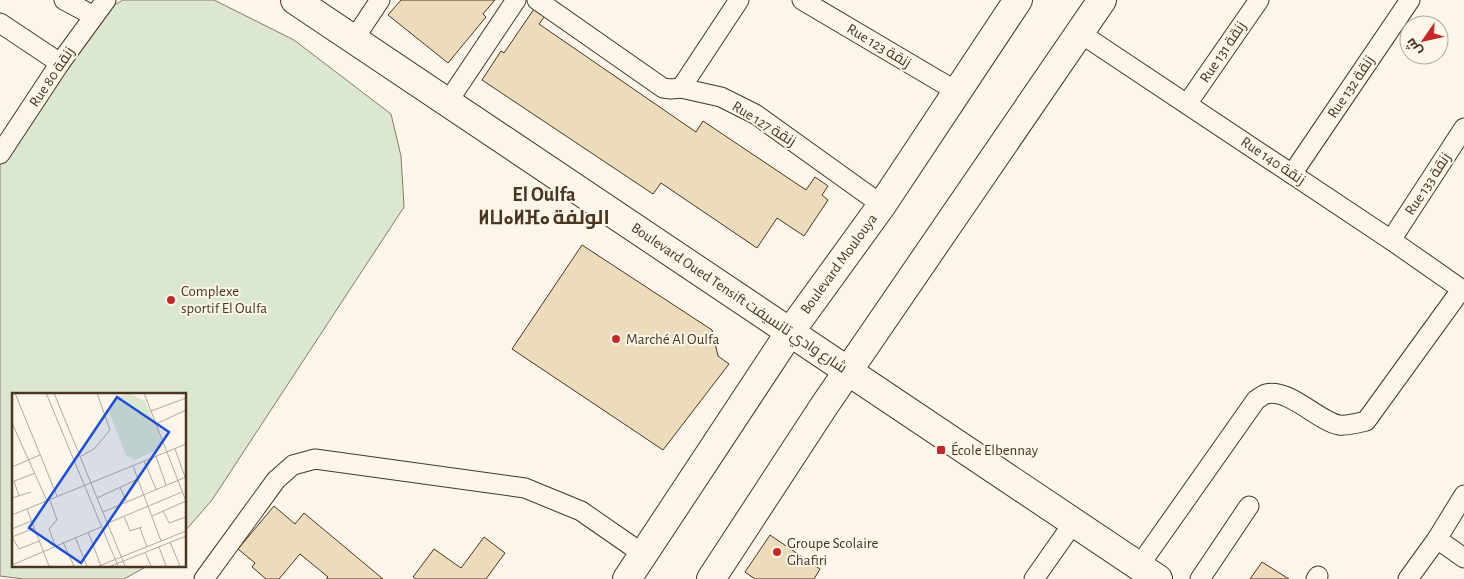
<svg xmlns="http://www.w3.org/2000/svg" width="1464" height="579" font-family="'Alegreya Sans',Cairo,'Noto Sans Tifinagh',sans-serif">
<rect width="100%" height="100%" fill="#fbf6e9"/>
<path fill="#dce7d0" stroke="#887966" d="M123 0H214L294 40 391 114 401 156 404 207 212 500 185 531V394H14V565H149L124 579H24L0 576V161L95 16Z"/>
<g fill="#ecdcbc" stroke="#4a3520">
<path d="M401 0H495L483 14 486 17 448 63 388 15Z"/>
<path d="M534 9 545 16 539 24 696 132 703 121 806 190 815 177 828 186 822 195 828 200 804 236 777 218 757 248 661 183 653 194 482 80 501 51 504 53Z"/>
<path d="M582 245 712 330 718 356 729 364 663 450 512 349Z"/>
<path d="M274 506 295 524 304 513 383 579H326L328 577 300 554 279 579H266L252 567 255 563 238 549Z"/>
<path d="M770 535 820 569 814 579H755L745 572Z"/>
<path d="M484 537 505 553 486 579H416L413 577 434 549 461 568Z"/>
<path d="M1262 562 1289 579H1250Z"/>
</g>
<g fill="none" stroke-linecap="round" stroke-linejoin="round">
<defs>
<g id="street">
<path d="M64 0 94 16"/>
<path d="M537 0 663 88 671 89 681 88 721 97 755 114 882 205"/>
<path d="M802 0 956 91"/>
<path d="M0 23 60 63"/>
<path d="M1080 33 1391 240 1464 291"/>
<path d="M354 39 380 0"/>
<path d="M681 88 739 0"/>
<path d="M447 103 516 0"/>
<path d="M1187 104 1259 0"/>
<path d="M0 154 60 63 106 0"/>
<path d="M1292 174 1410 0"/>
<path d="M1391 240 1464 128"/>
<path d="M1437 539 1464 558"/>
<path d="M1139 566 1256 400C1259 398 1263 395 1266 394 1289 388 1318 421 1339 425 1347 426 1358 423 1366 421L1461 290"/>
<path d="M204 579 276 480 293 465 315 459 525 488 581 511 643 554"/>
<path d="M1034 579 1074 522"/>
<path d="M1200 579 1249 506"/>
<path d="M1316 579 1318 576"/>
<path d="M1408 579 1437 539 1464 495"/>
</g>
<g id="secondary">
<path d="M295 0 1158 579"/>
<path d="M627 579 790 332 882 205 1018 0"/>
<path d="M711 579 824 406 1102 0"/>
</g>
</defs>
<use href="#street" stroke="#4a3520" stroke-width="21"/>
<use href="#secondary" stroke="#4a3520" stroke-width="30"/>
<use href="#street" stroke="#fbf6e9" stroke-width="19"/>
<use href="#secondary" stroke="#fbf6e9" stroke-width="28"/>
</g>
<g fill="#c62828" stroke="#fbf6e9" stroke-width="2">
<circle cx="171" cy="300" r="5"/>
<circle cx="616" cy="339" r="5"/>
<rect x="936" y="445" width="10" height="10" rx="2.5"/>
<circle cx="777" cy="552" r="5"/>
</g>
<g text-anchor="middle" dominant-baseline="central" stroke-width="4" stroke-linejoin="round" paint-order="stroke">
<g font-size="15" fill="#4a3520" stroke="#fbf6e9">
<text transform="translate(879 46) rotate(31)">Rue 123 زنقة</text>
<text transform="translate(1223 52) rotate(-56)">Rue 131 زنقة</text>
<text transform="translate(52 77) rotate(-56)">Rue 80 زنقة</text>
<text transform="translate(1351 87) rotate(-56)">Rue 132 زنقة</text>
<text transform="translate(764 124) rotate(32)">Rue 127 زنقة</text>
<text transform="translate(1273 161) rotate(34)">Rue 140 زنقة</text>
<text transform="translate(1428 184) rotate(-57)">Rue 133 زنقة</text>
<text transform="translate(839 264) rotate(-54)">Boulevard Moulouya</text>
<text transform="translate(739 298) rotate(34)">Boulevard Oued Tensift شارع وادي تانسيفت</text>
</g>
<g font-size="15" fill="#4a3520" stroke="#fbf6e9" text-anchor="start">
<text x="181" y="291">Complexe<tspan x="181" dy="17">sportif El Oulfa</tspan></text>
<text x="626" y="339">Marché Al Oulfa</text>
<text x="951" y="450">École Elbennay</text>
<text x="787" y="543">Groupe Scolaire<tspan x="787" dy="17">Ghafiri</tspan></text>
</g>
<g font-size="20" font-weight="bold" fill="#4a3520" stroke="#fbf6e9">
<text x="544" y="195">El Oulfa<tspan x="544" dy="23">ⵍⵡⴰⵍⴼⴰ الولفة</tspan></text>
</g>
</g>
<g transform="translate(12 393)">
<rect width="174" height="174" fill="#fbf6e9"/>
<path d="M116 0 133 8 150 46 147 56 123 67 114 62 97 19 106 4Z" fill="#dce7d0"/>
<path fill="none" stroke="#b4a999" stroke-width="1" d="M3 0 45 103M34 0 106 173M42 0 113 173M132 0 174 108M139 18 174 5M0 30 35 108M144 31 174 17M163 56 173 84M69 63 82 56 98 37 85 0M144 63 154 92M132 68 144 96M121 73 149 148M0 74 28 62M2 88 7 103M0 89 23 80M108 94 114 108M0 105 19 99M85 105 126 86M38 107 45 127 37 136 43 152M15 116 37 173M151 118 157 130 174 124M91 119 174 84M0 122 174 51M112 123 118 138 130 134M140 123 174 108M96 130 170 99M128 135 135 154M0 136 19 128M76 139 89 173M0 144 7 156 27 148M0 144 22 135M63 144 75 173M51 149 62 173M158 149 168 173M147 154 154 173M133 159 139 173M0 172 89 134M87 173 174 138M99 173 174 143"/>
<path fill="#1d4ed8" fill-opacity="0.15" stroke="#1d4ed8" stroke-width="2.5" d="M105 4 157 39 69 170 17 135Z"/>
<rect width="174" height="174" fill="none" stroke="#4a3520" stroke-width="2.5"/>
</g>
<g transform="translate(1424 40) rotate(236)"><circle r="24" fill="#fbf6e9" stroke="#b4a999"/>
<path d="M0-4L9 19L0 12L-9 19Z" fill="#c62828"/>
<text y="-8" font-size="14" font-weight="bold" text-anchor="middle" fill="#4a3520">ش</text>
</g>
</svg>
